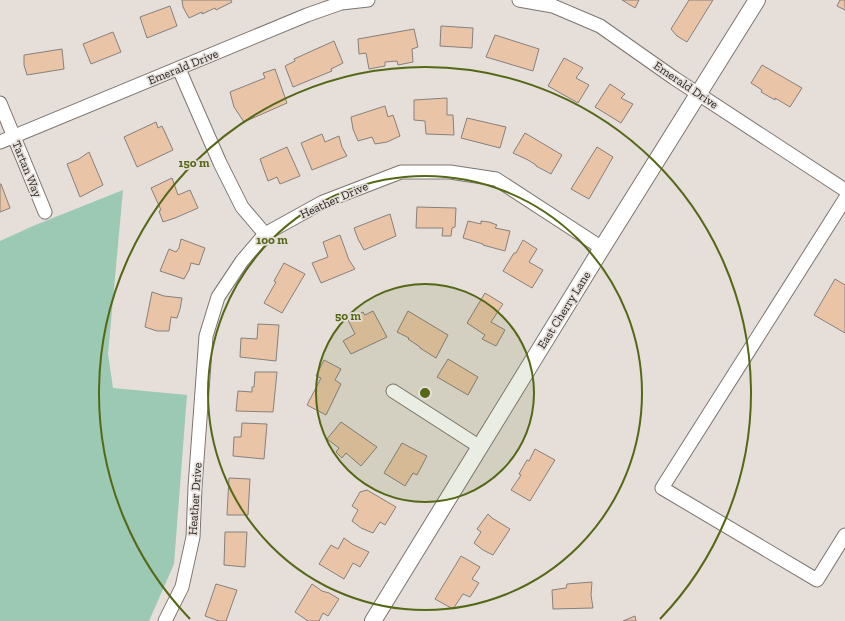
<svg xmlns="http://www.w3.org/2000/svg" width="845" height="621" font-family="'Zilla Slab',serif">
<rect width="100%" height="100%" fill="#e6ded9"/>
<path fill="#9bc9b3" d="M123 190 108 354 113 388 187 395 174 564 149 621H0V241L33 226Z"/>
<g fill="#e9c4a7" stroke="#87817b">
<path d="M182 0H231L232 2 216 10 215 8 202 14V12L189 18 183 7Z"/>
<path d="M622 0H639L635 8Z"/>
<path d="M689 0H713L687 42 677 36 671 29Z"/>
<path d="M840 0H845V10L837 6Z"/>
<path d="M170 6 177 26 147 38 140 17Z"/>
<path d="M441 26 473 28 472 48 440 46Z"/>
<path d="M414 29 418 47 412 49 413 62 398 65 397 61 385 62V66L369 69 366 53 359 54 358 39Z"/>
<path d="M113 32 121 52 91 64 83 44Z"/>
<path d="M495 35 539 49 533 71 486 57Z"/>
<path d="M334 41 343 63 331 69 332 71 293 87 285 66 295 61 294 59Z"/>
<path d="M62 49 64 69 27 75 24 65V55Z"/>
<path d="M564 58 583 68 576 78 589 85 578 103 548 86Z"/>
<path d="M762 65 802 88 790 107 775 98V100L761 92 762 90 751 83Z"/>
<path d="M275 69 287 103 244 122 234 107 230 92 265 78 263 73Z"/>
<path d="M610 84 625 94 621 98 633 104 621 123 595 107Z"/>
<path d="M447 98V115H453L454 135 426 134 425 121 414 120V100Z"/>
<path d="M385 106 388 117 393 115 400 136 387 142 375 144 372 137 358 141 353 129 351 117Z"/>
<path d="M467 118 506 127 500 148 461 138Z"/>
<path d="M156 122 158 128 162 126 173 150 137 167 124 137Z"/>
<path d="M525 133 562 155 551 174 536 166V165L528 160 513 153Z"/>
<path d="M322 134 325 142 339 136 342 147 347 156 312 170 301 143Z"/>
<path d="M287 147 300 176 280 184 277 177 268 181 260 159Z"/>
<path d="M597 147 613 157 589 199 571 189Z"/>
<path d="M89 152 103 185 80 197 67 164 79 159Z"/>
<path d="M172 178 178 195 190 190 198 208 175 218 163 222 159 211 161 210 151 188Z"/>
<path d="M0 184H1L10 208 0 212Z"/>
<path d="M417 207 456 208 455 227 452 228 451 236H442L443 228H416Z"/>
<path d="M390 214 396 236 364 250 358 239 354 228Z"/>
<path d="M468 221 481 224V221L489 222 497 225 495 228 510 231 505 251 483 245V244L463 238Z"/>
<path d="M340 235 349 260 355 269 321 283 312 263 328 257 323 242Z"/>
<path d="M181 239 205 248 199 265 191 263 189 270 184 279 160 271 169 249 176 252 179 248Z"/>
<path d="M523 240 537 249 529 262 543 270 532 288 503 271 514 253H516Z"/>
<path d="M284 263 305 274 282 313 264 303 276 282 274 281Z"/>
<path d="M835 279 845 285V333L814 315Z"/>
<path d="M152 292 164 296 182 298 180 309 177 318 171 317 169 331H157L145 327Z"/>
<path d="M485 293 503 304 491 322 505 330 496 346 482 339 485 335 467 323Z"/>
<path d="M373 311 387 337 351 354 343 341 355 334 348 320 363 312 365 315Z"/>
<path d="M408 311 448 335 436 358 420 348V347L408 339 409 338 397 332Z"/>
<path d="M258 324 279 325 276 361 240 357 241 338 257 339Z"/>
<path d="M448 359 478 377 468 395 437 377Z"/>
<path d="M324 360 341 369 335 380 341 384 326 415 307 405 321 378 316 376Z"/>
<path d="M255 372H277L273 412 236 411 238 391 252 392V387H254Z"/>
<path d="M341 422 377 447 361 466 346 453 342 458 336 452 339 448 327 439Z"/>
<path d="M242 423 267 424 264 459 233 456 234 437H241Z"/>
<path d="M402 443 427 456 417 475 413 473 405 486 384 473Z"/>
<path d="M535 449 555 460 530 501 511 490 521 475 519 474 527 460 529 461Z"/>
<path d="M229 478 250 479 248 515H227Z"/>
<path d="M367 490 396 507 385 525 380 522 373 533 361 528 352 521 358 510 352 506 360 492Z"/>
<path d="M488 514 492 518 510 529 493 555 483 550 474 543 481 532 477 529Z"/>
<path d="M225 532H247L245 567 224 565Z"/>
<path d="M344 538 352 544 369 552 360 567 353 563 344 579 319 564 331 545 338 549Z"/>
<path d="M461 556 480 567 472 579 479 583 470 597 463 594 453 609 435 599Z"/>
<path d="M592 582 591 595 593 608 553 609 552 590 566 588 567 584Z"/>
<path d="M216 584 237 590 226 621H219L205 616Z"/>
<path d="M312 584 322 591 329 593 339 599 328 616 323 613 319 621H308L295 612Z"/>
<path d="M635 616 636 621H623Z"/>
</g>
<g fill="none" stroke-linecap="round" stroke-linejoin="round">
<defs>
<g id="minor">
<path d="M519 0 553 6 600 26 674 78 845 190"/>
<path d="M179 69 220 163 242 207 265 234"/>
<path d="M0 103 45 212"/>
<path d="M0 142 307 15 341 3 368 0"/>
<path d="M845 199 662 488 817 580 845 535"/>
<path d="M393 391 480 447"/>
<path d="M165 621 182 587 193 537 195 487 206 336 218 297 242 261 265 234 323 202 401 172H450L496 179 602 248"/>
</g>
<path id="tertiary" d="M373 621 602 248 757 0"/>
</defs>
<use href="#minor" stroke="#7c7570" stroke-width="15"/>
<use href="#tertiary" stroke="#7c7570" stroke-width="18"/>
<use href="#minor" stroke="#fff" stroke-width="13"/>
<use href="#tertiary" stroke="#fff" stroke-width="16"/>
</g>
<circle cx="425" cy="393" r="109" fill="#556815" fill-opacity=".12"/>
<g fill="none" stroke="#556815" stroke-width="2">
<circle cx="425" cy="393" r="109"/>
<circle cx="425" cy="393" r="217"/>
<path d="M190 619A326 326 0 1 1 660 619"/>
</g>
<g text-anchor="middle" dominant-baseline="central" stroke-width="3.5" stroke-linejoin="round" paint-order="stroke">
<g font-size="12" fill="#221f1d" stroke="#e6ded9">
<text transform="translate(183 67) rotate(-22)">Emerald Drive</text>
<text transform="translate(686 85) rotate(34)">Emerald Drive</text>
<text transform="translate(27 169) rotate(68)">Tartan Way</text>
<text transform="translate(334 200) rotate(-24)">Heather Drive</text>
<text transform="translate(564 310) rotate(-58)">East Cherry Lane</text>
<text transform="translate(195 499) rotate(-86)">Heather Drive</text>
</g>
</g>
<circle cx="425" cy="393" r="6" fill="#556815" stroke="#e6ded9" stroke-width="2"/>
<g font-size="12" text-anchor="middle" font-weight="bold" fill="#556815" stroke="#e6ded9" stroke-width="3.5" stroke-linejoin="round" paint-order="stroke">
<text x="194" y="167">150 m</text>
<text x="272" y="244">100 m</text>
<text x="348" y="320">50 m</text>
</g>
</svg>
